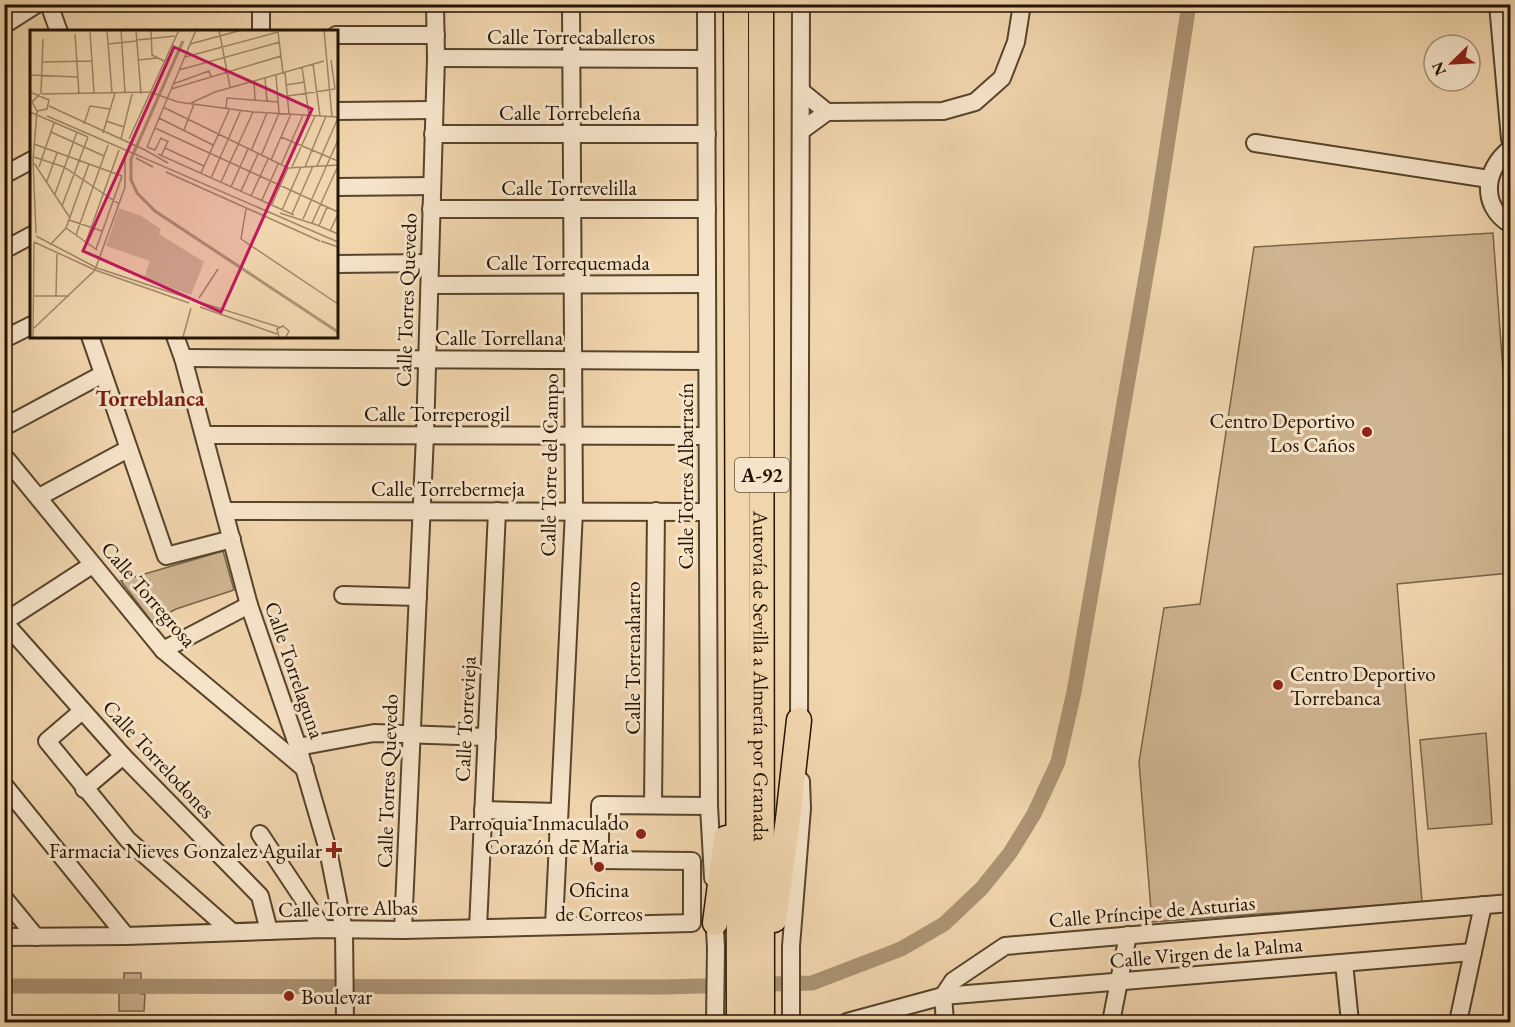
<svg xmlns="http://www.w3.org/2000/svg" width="1515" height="1027" font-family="'EB Garamond',serif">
<rect width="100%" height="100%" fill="#f1d5ad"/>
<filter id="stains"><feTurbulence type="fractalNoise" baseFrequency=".00333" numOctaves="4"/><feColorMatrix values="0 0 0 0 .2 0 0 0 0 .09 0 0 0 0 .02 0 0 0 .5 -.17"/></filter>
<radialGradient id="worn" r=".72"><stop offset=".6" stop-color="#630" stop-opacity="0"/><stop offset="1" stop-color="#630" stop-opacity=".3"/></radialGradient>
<g fill="#ceb490" stroke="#786448" stroke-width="1.5">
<path d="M1493 233 1510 468V573L1397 584 1422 902 1152 922 1139 762 1164 608 1200 604 1254 247Z"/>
<path d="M223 551 234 590 176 609 152 622 121 581Z"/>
<path d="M1486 733 1492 824 1428 829 1420 740Z"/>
<path d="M124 973H141V994H145L144 1011H119V993H124Z"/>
</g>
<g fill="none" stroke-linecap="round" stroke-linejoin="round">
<path stroke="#ab9373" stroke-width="15" d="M4 986 665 987 812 983 901 949 944 924 982 888 1010 853 1034 814 1058 762 1074 692 1155 224 1189 4"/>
<defs>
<g id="minor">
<path d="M49 4 59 32"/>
<path d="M261 4V32"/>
<path d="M706 4 709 806 713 878"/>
<path d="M1498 4 1510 139"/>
<path d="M4 25 37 4"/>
<path d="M336 35H436"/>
<path d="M436 58 706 59"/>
<path d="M801 91 827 112"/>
<path d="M336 111 433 110"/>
<path d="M801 131 827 112 943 111 975 102 1002 78 1016 42 1022 4"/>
<path d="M433 134H707"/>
<path d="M1255 143 1489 179"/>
<path d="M1510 149C1485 168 1479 205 1510 224"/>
<path d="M4 175 32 160"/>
<path d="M336 187 432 186"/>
<path d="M431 209H707"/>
<path d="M4 250 32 235"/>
<path d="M336 264 429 263"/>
<path d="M430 285 707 284"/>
<path d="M90 336 166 556 232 539"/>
<path d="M175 336 183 358 249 605 298 747 328 850 344 931 345 1022"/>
<path d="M4 339 32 325"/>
<path d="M183 358 707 361"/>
<path d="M4 427 103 374"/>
<path d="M204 435 707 436"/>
<path d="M4 456 163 650 305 769"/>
<path d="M39 497 128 449"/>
<path d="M224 511 707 512"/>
<path d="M343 595 418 597"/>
<path d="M4 622 123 756 260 896 269 931"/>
<path d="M4 622 92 565"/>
<path d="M163 650 249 605"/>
<path d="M82 711 47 741 128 840 232 932"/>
<path d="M799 731 801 4"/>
<path d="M298 747 374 733 487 737"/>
<path d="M4 785 126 936"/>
<path d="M84 789 123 756"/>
<path d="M653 805 656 511"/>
<path d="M483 810 559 812"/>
<path d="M558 832H600"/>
<path d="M260 834 323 929"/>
<path d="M4 898 36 937"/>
<path d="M714 912 716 948 715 1022"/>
<path d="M554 925 574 511 571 4"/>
<path d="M478 928 497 511"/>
<path d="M403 930 425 435 436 58 435 4"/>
<path d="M4 937 126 936 323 929 403 930 692 923V861L600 860V805L709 806"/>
<path d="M1344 963 1350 1022"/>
<path d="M943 996 953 981 1005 946 1510 903"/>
<path d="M943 996 945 1022"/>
<path d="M791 1022V946L802 808 801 781"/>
<path d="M847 1022 943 996 1473 952"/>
<path d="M1111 1022 1128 935"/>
<path d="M1458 1022 1483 905"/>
</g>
<g id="highway">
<path d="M736 4 739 1022"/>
<path id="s1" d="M761 4 762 1022"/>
<path d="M774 920 788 819 799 720"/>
<path d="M715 923 726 838"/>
</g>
</defs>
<use href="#minor" stroke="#56442c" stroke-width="20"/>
<use href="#highway" stroke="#231301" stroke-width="27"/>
<use href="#minor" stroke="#f6e4ca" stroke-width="16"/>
<use href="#highway" stroke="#f1d5ad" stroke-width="24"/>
</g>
<g fill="#8f2418" stroke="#f6e4ca" stroke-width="2">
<circle cx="1367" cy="432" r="6"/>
<circle cx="1278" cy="685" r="6"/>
<circle cx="641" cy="834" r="6"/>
<path d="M331 841h6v6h6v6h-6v6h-6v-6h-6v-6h6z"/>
<circle cx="599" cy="867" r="6"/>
<circle cx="289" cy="996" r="6"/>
</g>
<g text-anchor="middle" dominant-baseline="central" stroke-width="6" stroke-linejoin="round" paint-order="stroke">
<rect fill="#f6e4ca" stroke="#62523d" stroke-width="1.5" x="735" y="458" width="54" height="34" rx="4.5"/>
<g font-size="20" font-weight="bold" fill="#231301">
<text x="762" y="475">A-92</text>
</g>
<g font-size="21" fill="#231301" stroke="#f6e4ca">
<text x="571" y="36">Calle Torrecaballeros</text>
<text x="570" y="112">Calle Torrebeleña</text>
<text x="569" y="187">Calle Torrevelilla</text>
<text x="568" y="262">Calle Torrequemada</text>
<text transform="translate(406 300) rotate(-88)">Calle Torres Quevedo</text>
<text x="499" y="337">Calle Torrellana</text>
<text x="437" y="413">Calle Torreperogil</text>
<text transform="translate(549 465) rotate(-89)">Calle Torre del Campo</text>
<text transform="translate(685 476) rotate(-90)">Calle Torres Albarracín</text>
<text x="448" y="488">Calle Torrebermeja</text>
<text transform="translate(149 594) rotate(49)">Calle Torregrosa</text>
<text transform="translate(632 658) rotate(-90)">Calle Torrenaharro</text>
<text transform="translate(295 670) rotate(71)">Calle Torrelaguna</text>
<text stroke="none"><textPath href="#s1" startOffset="672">Autovía de Sevilla a Almería por Granada</textPath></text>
<text transform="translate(465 719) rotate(-87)">Calle Torrevieja</text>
<text transform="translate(159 759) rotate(47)">Calle Torrelodones</text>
<text transform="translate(387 781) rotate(-88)">Calle Torres Quevedo</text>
<text transform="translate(348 908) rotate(-1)">Calle Torre Albas</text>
<text transform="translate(1152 911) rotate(-5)">Calle Príncipe de Asturias</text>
<text transform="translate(1206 952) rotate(-5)">Calle Virgen de la Palma</text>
</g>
<g font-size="21" fill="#231301" stroke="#f6e4ca" text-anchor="end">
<text x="1355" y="420">Centro Deportivo<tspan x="1355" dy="24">Los Caños</tspan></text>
<text x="1290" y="673" text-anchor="start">Centro Deportivo<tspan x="1290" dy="24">Torrebanca</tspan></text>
<text x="629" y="822">Parroquia Inmaculado<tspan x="629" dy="24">Corazón de Maria</tspan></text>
<text x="322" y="850">Farmacia Nieves Gonzalez Aguilar</text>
<text x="599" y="889" text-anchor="middle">Oficina<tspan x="599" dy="24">de Correos</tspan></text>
<text x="301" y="996" text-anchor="start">Boulevar</text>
</g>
<g font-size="22" font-weight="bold" fill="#7a1f14" stroke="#f6e4ca">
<text x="150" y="398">Torreblanca</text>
</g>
</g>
<g transform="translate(30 30)">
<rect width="308" height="308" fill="#f1d5ad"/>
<path d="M89 178 111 186 131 199 129 204 174 232 161 265 114 248 120 231 76 216Z" fill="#ceb490"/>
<path fill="none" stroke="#ab9373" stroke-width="3" d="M153 11 101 129V150L107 163 125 181 308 302"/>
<path fill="none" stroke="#9f8768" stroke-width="1.5" d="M77 0 82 63M91 0 95 63M106 0 111 64M121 0 122 25 134 31M189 0 200 57M294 0 302 87M60 2 64 63M248 2 253 43M45 4 49 64M107 10 145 6M78 14 107 11M160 14 212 0M155 27 248 2M108 30 127 28M301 30 305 59M13 32 62 31M283 34 290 86M272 37 279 85M149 40 250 12M255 42 259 84M0 45 48 47M246 45 249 83M235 48 237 71M224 51 225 70M143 54 179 41 181 47M256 55 275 52M141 59 251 26M0 62 19 70 17 79 7 81M11 64 13 9M12 64 120 62 148 72 223 82 308 87M258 66 305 59M161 73 185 62 294 31M19 76 115 120M133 77 258 138 308 135M196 78 197 68 248 72M7 81 2 72 10 64M0 82 58 107M17 86 308 212M129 88 183 115M76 91 94 97M54 94 60 76 80 79M125 98 308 182M154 100 164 74M21 102 74 126M73 103 85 63M251 107 308 131M91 109 102 64M99 109 149 0M134 110 131 108 125 120 117 117 166 0M4 114 92 146M135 118 174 136M115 120 138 133M221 121 237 83M128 124 264 185M131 126 138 111 134 110M231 126 249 83M4 127 34 137 89 174M106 128 123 137M241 130 261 84M4 133 40 188M251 135 273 85M287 136 308 88M9 137 24 93M262 137 285 86M275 137 296 86M136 142 290 211M171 143 200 78M181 148 211 80M17 151 27 123M191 152 223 82M201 157 218 119M211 161 228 124M25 164 47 102M221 166 238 129M232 170 248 134M242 174 258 138M32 176 58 107M216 179 211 209 308 274M252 180 271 137M250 183 287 195M262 184 283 136M273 189 308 110M39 190 72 201M282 193 308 136M287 195 308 204M289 196 297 177M36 198 67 220M300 201 308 184M6 203 3 130 7 81M46 205 78 115M6 206 67 238 161 269M291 211 308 217M4 212 65 240 159 273M56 212 89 120M20 215 36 198 59 134M66 219 92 146M3 266H39M26 266 27 222M169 268 188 239M172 273 249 297M170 277 247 304M3 299 65 240 95 157V127M3 307 4 212M153 307 161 278M249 307 247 299 253 296 259 301 256 307"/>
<path fill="#c2185b" fill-opacity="0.15" stroke="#c2185b" stroke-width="3" d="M144 17 282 79 191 282 53 221Z"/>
<rect width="308" height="308" fill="none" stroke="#231301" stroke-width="3"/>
</g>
<rect width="1515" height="1027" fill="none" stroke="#f1d5ad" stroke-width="24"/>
<rect x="6" y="6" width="1503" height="1015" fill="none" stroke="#231301" stroke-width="3"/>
<rect x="12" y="12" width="1491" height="1003" fill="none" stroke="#231301" stroke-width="1.5"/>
<g transform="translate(1452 63) rotate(246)"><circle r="28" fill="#f6e4ca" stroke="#a2907a" stroke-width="1.5"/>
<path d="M0-4.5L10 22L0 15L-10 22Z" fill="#8f2418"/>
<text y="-9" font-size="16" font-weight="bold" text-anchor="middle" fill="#231301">N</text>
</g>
<rect width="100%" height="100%" filter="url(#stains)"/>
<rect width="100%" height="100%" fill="url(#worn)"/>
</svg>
